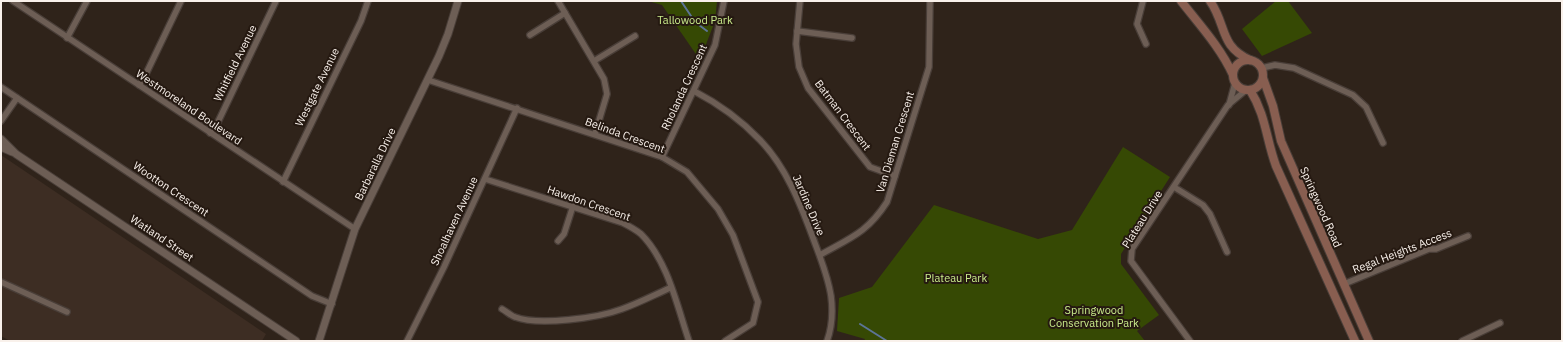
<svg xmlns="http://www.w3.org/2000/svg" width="1563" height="342" font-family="'IBM Plex Sans',sans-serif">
<rect width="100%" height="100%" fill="#2f231a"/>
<path fill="#3d2d23" d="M1 155 266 334 262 341H10L1 336Z"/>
<g fill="#364904">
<path d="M648 1H717L715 21 700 60 662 5Z"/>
<path d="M1276 1H1288L1312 33 1262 56 1242 29Z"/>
<path d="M1123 147 1170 177 1121 254V264L1159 315 1137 331 1145 341H864L865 339 837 331 839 298 872 287 934 205 1038 239 1072 230Z"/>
</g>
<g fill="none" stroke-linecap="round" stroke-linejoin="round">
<g stroke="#5c7496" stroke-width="2">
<path d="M681 1 695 22 707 31"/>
<path d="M860 324 887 341"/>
</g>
<defs>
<g id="minor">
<path d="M13 1 355 229"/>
<path d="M558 1 604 79 607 94 595 134"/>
<path d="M800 1 796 44 799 67 808 88 870 167 895 176"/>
<path d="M1143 1 1137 24 1146 44"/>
<path d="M797 31 852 38"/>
<path d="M530 35 565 13"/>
<path d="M67 38 87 1"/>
<path d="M594 61 635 36"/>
<path d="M1262 68 1275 65 1294 68 1353 95 1366 107 1383 143"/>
<path d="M428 80 662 157 687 172 718 209 733 235 758 302 753 323 725 341"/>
<path d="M139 85 144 78 181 1"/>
<path d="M1 87 312 296 332 304"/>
<path d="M694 91C719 104 741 120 760 140 786 167 800 203 813 238 820 257 828 276 831 296 833 311 832 327 827 341"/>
<path d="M1229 105 1235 83"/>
<path d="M1 121 17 98"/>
<path d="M210 133 217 124 276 1"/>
<path d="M662 157 715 45 724 1"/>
<path d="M485 179 623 223C629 226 636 230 641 234 668 261 677 306 689 341"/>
<path d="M283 182 361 21 368 1"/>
<path d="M1174 187 1203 205 1210 214 1227 252"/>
<path d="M558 241 564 234 573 206"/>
<path d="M820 255C850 238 867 233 887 202L929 67 930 1"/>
<path d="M1 282 67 312"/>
<path d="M1344 284 1429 249H1436L1468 236"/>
<path d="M502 309C506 311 511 316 515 317 539 326 598 318 622 309 639 303 654 295 670 288"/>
<path d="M407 341 444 267 517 108"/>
<path d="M1190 341 1131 261 1132 249 1228 105 1246 90"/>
<path d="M1462 341 1500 323"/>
</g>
<g id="tertiary">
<path d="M1 139 16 154 296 341"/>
<path d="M1 147 12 152"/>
<path d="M319 341 355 229 439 56 448 34 458 1"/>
</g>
<g id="secondary">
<path d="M1181 1C1199 24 1221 48 1233 75"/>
<path d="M1210 1C1227 25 1219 46 1250 60"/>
<circle cx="1248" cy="75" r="15"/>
<path d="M1263 78 1273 106 1281 141 1369 341"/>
<path d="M1250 90C1266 115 1266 139 1276 166L1355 341"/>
</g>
</defs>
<use href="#minor" stroke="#493e38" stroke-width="8"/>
<use href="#tertiary" stroke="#493e38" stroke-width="9"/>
<use href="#secondary" stroke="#493e38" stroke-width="10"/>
<use href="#minor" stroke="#6d5e55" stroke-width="5.5"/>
<use href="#tertiary" stroke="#6d5e55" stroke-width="7"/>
<use href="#secondary" stroke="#885e50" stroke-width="8"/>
</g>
<g text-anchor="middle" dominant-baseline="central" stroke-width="4" stroke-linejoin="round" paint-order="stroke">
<g font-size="11" fill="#caec8c" stroke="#251911">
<text x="695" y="20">Tallowood Park</text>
<text x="956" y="278">Plateau Park</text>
<text x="1094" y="310">Springwood<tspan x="1094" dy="13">Conservation Park</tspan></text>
</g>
<g font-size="11" fill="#f9f1eb" stroke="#251911">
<text transform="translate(235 63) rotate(-64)">Whitfield Avenue</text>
<text transform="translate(317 87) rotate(-64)">Westgate Avenue</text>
<text transform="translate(684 87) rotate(-65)">Rholanda Crescent</text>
<text transform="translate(189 107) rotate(34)">Westmoreland Boulevard</text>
<text transform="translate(843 115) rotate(53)">Batman Crescent</text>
<text transform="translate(625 135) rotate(20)">Belinda Crescent</text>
<text transform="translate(895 142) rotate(-73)">Van Dieman Crescent</text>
<text transform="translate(375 164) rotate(-64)">Barbaralla Drive</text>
<text transform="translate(171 189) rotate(34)">Wootton Crescent</text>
<text transform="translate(589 203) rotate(19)">Hawdon Crescent</text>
<text transform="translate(809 205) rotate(67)">Jardine Drive</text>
<text transform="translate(1321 207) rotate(66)">Springwood Road</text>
<text transform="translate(1142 219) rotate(-58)">Plateau Drive</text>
<text transform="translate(454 221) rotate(-65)">Shoalhaven Avenue</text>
<text transform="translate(162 238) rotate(34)">Watland Street</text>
<text transform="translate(1402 251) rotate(-21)">Regal Heights Access</text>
</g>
</g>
<rect width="1563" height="342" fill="none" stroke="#f9f1eb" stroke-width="4"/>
</svg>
